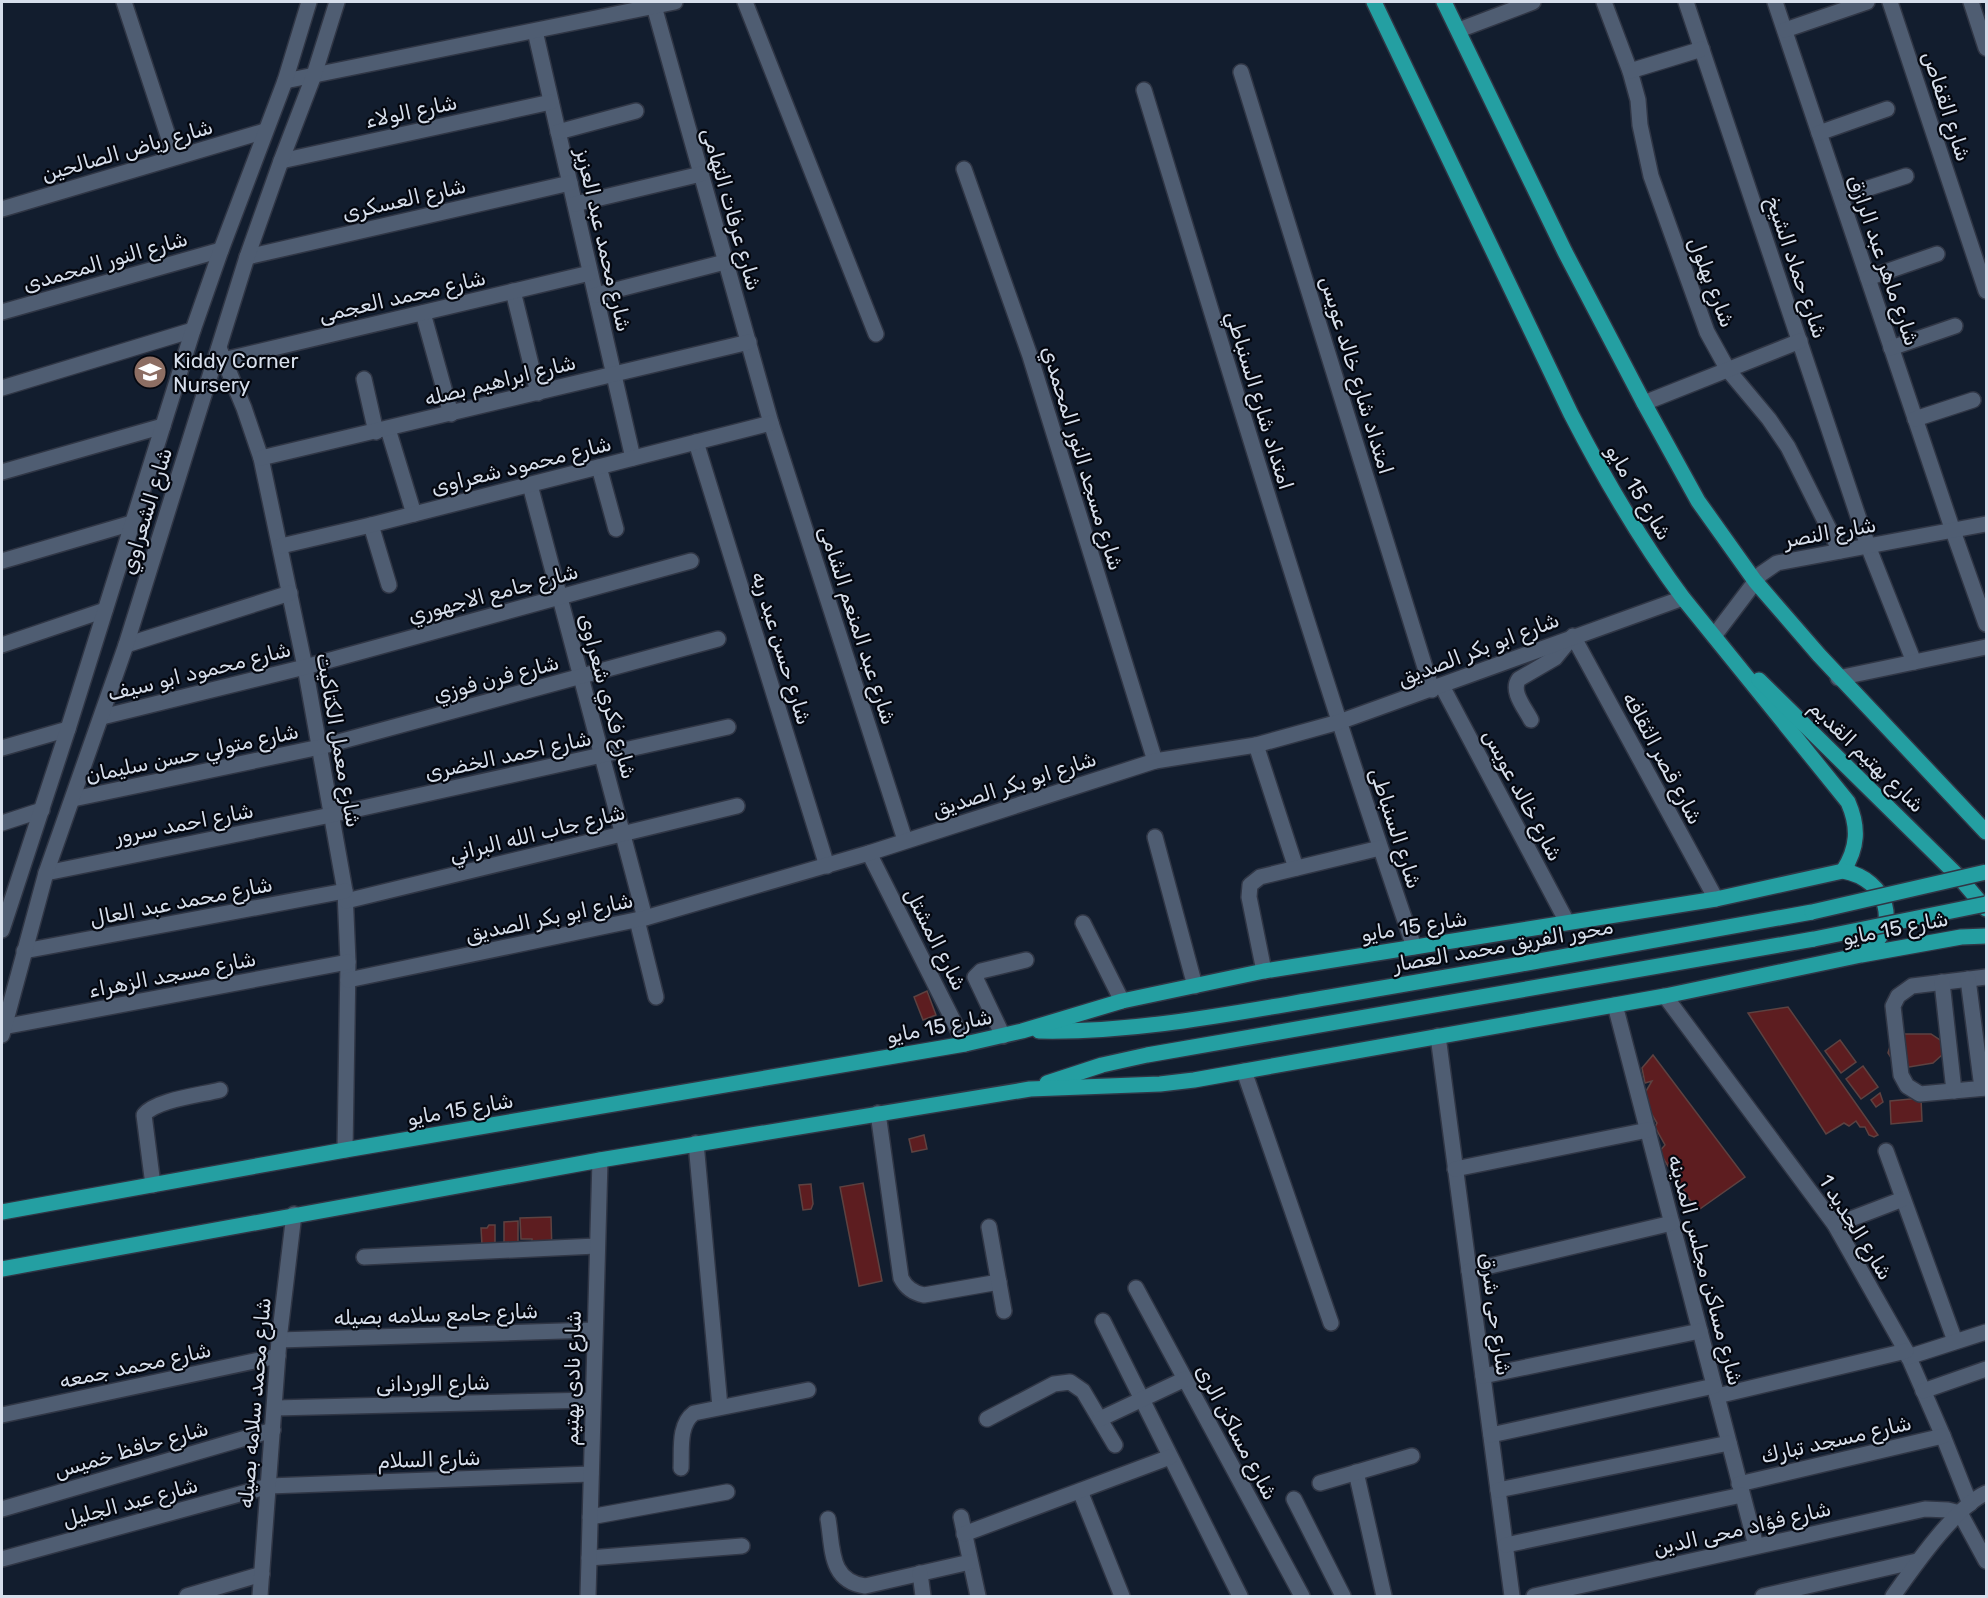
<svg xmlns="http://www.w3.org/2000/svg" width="1988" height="1598" font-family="Rubik,'Noto Sans Arabic',sans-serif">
<rect width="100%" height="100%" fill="#121d2e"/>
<g fill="#5d1d20" stroke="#5d4241" stroke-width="1.5">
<path d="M927 991 936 1015 923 1020 914 997Z"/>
<path d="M1788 1007 1878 1135 1874 1137 1869 1135 1865 1127H1860L1856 1121 1849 1126 1844 1123 1826 1134 1748 1013Z"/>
<path d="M1904 1034H1931L1943 1042 1942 1055 1933 1063 1903 1068 1895 1064 1888 1053 1891 1043Z"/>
<path d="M1840 1040 1856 1062 1841 1073 1825 1051Z"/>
<path d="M1653 1055 1745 1177 1697 1211 1659 1152 1665 1145 1655 1127 1657 1123 1642 1098 1652 1081 1645 1083 1642 1068Z"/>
<path d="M1863 1066 1878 1087 1861 1099 1846 1079Z"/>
<path d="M1880 1093 1883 1102 1876 1107 1871 1100Z"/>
<path d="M1921 1098 1922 1121 1891 1124 1890 1101Z"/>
<path d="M924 1135 927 1149 912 1152 909 1139Z"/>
<path d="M863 1183 882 1281 859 1286 840 1187Z"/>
<path d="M811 1184 813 1204 811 1209 803 1210 799 1185Z"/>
<path d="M551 1217 552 1253 532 1254V1239H521L520 1218Z"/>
<path d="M518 1221V1246L504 1253V1222Z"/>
<path d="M489 1225H495V1245H482L481 1228H487Z"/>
</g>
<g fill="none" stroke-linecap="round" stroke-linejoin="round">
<defs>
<g id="minor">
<path d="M124 2 175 157"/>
<path d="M745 2 876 334"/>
<path d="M1604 2 1630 71 1638 100 1640 125 1651 176 1707 332 1728 370 1769 419 1788 447 1840 551"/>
<path d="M1686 2 1868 546 1914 662"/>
<path d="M1775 2 1953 531 1986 624"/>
<path d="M1890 2 1986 291"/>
<path d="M1971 2 1986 48"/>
<path d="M654 6 771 423 905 840"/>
<path d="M1459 30 1533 2"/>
<path d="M1785 30 1867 2"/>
<path d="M535 31 633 458"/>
<path d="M1630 71 1702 49"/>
<path d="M1241 72 1432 690"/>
<path d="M285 81 675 2"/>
<path d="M1144 90C1231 376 1317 663 1414 947"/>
<path d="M558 132 636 111"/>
<path d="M1819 133 1887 109"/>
<path d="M281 161 551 102"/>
<path d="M964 169 1030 356 1155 761"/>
<path d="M1841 197 1906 176"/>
<path d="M575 204 701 174"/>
<path d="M2 209 265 131"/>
<path d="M247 257 570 183"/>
<path d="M1868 278 1937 254"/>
<path d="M513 291 538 393"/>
<path d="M596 295 725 262"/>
<path d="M2 312 221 250"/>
<path d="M423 313 451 414"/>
<path d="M219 348 244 408 261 458 305 667 345 891 348 962 345 1150"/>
<path d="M1891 348 1955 326"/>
<path d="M223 360 590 273"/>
<path d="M364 379 376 432"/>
<path d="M2 388 193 330"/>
<path d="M1644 403 1800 341"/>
<path d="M1915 419 1973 400"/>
<path d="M388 429 414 514"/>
<path d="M696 442 827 866"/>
<path d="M261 458 749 342"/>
<path d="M599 467 616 529"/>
<path d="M2 472 163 426"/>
<path d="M530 485 645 918"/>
<path d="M371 525 389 585"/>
<path d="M281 546 371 525 771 423"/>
<path d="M2 561 132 523"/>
<path d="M1714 636 1761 574 1777 563 1986 524"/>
<path d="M2 645 105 610"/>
<path d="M126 645 290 593"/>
<path d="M1838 678 1986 647"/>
<path d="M1442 686 1567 922"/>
<path d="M102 717 305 667 691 561"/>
<path d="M1531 720C1525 708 1510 691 1519 679L1555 658 1573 636 1716 899"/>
<path d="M1256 745 1296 868"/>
<path d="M2 748 68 729"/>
<path d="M73 799 320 747 718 639"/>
<path d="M2 823 42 810"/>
<path d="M1155 837 1195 986"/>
<path d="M869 853 965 1044"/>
<path d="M46 873 331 815 728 727"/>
<path d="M346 901 737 806"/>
<path d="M637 920 656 997"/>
<path d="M1083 923 1122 1001"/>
<path d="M2 930 68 729 193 330 221 250 285 81 309 2"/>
<path d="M24 951 345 891"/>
<path d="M1264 971 1249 897 1250 885 1260 877 1380 848"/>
<path d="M1986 977 1912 986 1898 996 1893 1006 1901 1075 1907 1086 1920 1094 1986 1088"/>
<path d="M1968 979 1982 1088"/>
<path d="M348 980 645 918 869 853 1155 761 1256 745 1339 722 1683 598"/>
<path d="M1942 982 1954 1091"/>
<path d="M1665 996 1835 1225 1906 1351 1943 1436 1970 1504"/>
<path d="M1615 1005 1756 1546"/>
<path d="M3 1027 348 962"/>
<path d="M2 1035 46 873 126 645 247 257 281 161 314 75 337 2"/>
<path d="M1003 1036 975 977 981 971 1026 960"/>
<path d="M1438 1036 1512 1596"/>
<path d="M1244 1071 1331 1323"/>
<path d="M878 1113 901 1278C906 1288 913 1293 924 1295L999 1282"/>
<path d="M696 1143 720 1407"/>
<path d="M1886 1151 1955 1341"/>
<path d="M1455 1169 1648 1130"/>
<path d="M153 1185 144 1115C155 1100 201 1095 220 1090"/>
<path d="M1835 1225 1903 1199"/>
<path d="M989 1227 1004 1311"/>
<path d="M364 1257 596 1246"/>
<path d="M1469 1271 1672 1223"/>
<path d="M1136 1288 1302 1596"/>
<path d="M1103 1321 1240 1596"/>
<path d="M279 1340 594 1330"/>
<path d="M1908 1357 1986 1332"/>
<path d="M1483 1376 1700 1331"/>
<path d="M1923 1391 1986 1369"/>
<path d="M1717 1396 1906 1351"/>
<path d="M275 1408 592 1400"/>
<path d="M2 1415 278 1356"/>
<path d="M987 1419 1054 1384 1070 1382 1083 1391 1115 1445"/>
<path d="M1100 1419 1185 1379"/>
<path d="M1491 1435 1714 1386"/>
<path d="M681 1468C682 1450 678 1425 694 1413L808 1390"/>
<path d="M1356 1472 1384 1596"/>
<path d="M1320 1483 1412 1456"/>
<path d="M1739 1484 1943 1436"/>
<path d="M1498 1490 1729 1443"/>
<path d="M1080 1491 1122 1596"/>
<path d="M1294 1499 1343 1596"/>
<path d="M2 1509 273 1430"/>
<path d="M590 1517 727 1492"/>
<path d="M961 1517 978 1596"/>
<path d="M828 1519C833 1548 829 1581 865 1586L970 1562"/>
<path d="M964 1534 1170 1457"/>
<path d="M1506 1545 1742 1495"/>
<path d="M589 1558 742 1546"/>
<path d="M2 1559 269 1486 591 1474"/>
<path d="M920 1573 923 1596"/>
<path d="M187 1596 262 1574"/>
<path d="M260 1596 279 1340 294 1214"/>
<path d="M588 1596 600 1160"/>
<path d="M1534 1596 1925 1509 1948 1510 1960 1513 1986 1561"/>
<path d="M1763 1596 1917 1561"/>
<path d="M1893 1596C1913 1568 1955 1507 1986 1493"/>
</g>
<g id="major">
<path d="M1374 2 1571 414C1604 478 1640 540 1683 598L1848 802C1859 827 1858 848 1843 871"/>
<path d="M1444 2 1565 252 1644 403 1698 501 1755 581 1819 655 1986 832"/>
<path d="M1759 680 1958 876 1986 909"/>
<path d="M1039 1031C1136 1033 1234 1013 1330 997 1491 970 1651 941 1812 912"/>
<path d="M1047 1083 1102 1065 1147 1055 1814 939"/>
<path d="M2 1212 345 1150 965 1044 1022 1031 1122 1001 1264 971 1716 899 1843 871C1888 879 1903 928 1863 953"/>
<path d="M2 1269 600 1160 1030 1089 1160 1084 1194 1080 1665 996 1861 955 1961 937 1986 936"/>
</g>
</defs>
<use href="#minor" stroke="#303645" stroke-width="18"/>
<use href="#major" stroke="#303645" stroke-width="18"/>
<use href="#minor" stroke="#4f5d72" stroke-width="15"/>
<use href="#major" stroke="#249fa2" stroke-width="15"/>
<defs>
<g id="major-bridge">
<path d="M1812 912 1986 872"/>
<path d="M1814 939 1986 904"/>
</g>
</defs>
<use href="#major-bridge" stroke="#303645" stroke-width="18" stroke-linecap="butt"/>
<use href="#major-bridge" stroke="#249fa2" stroke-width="15"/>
</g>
<defs>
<symbol id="school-disc" viewBox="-11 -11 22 22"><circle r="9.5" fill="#8d6e63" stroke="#04070f"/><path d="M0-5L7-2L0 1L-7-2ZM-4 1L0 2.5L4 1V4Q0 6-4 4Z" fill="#fff"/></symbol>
</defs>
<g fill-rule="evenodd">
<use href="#school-disc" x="131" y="353" width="38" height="38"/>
</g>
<g text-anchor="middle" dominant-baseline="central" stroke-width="4.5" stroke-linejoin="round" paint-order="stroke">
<g font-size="21" fill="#d6deeb" stroke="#04070f">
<text transform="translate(1947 106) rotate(72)">شارع القفاص</text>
<text transform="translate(411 111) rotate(-12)">شارع الولاء</text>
<text transform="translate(127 150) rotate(-16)">شارع رياض الصالحين</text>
<text transform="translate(404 199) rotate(-13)">شارع العسكرى</text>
<text transform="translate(732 209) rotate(74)">شارع عرفات التهامى</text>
<text transform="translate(604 240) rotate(77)">شارع محمد عبد العزيز</text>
<text transform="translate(1884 260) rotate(71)">شارع ماهر عبد الرازق</text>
<text transform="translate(105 261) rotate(-16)">شارع النور المحمدى</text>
<text transform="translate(1797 267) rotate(71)">شارع حماد الشيخ</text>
<text transform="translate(1712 282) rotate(69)">شارع بهلول</text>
<text transform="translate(402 296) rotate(-13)">شارع محمد العجمى</text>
<text transform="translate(1357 375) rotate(73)">امتداد شارع خالد عويس</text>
<text transform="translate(500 380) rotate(-14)">شارع ابراهيم بصله</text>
<text transform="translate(1260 400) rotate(73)">امتداد شارع السنباطي</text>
<text transform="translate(1083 458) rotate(73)">شارع مسجد النور المحمدي</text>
<text transform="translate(521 465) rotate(-14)">شارع محمود شعراوى</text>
<text transform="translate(1639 492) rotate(59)">شارع 15 مايو</text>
<text transform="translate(146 511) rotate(-73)">شارع الشعراوي</text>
<text transform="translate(1830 532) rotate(-10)">شارع النصر</text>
<text transform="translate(493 593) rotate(-15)">شارع جامع الاجهوري</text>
<text transform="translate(858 625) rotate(72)">شارع عبد المنعم الشامى</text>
<text transform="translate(782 648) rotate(73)">شارع حسن عبد ربه</text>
<text transform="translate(1478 649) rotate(-21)">شارع ابو بكر الصديق</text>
<text transform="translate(199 671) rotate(-14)">شارع محمود ابو سيف</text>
<text transform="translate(496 678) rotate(-15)">شارع فرن فوزي</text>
<text transform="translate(608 696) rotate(75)">شارع فكري شعراوى</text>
<text transform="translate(339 740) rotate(80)">شارع معمل الكتاكيت</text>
<text transform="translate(192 753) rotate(-12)">شارع متولي حسن سليمان</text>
<text transform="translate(508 755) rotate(-12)">شارع احمد الخضرى</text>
<text transform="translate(1867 756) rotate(44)">شارع بهتيم القديم</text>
<text transform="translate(1663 758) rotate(62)">شارع قصر الثقافه</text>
<text transform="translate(1014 784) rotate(-18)">شارع ابو بكر الصديق</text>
<text transform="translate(1523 795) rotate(62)">شارع خالد عويس</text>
<text transform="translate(184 823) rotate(-11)">شارع احمد سرور</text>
<text transform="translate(1396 828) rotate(72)">شارع السنباطى</text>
<text transform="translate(537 833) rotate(-14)">شارع جاب الله البراني</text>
<text transform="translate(181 901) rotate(-11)">شارع محمد عبد العال</text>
<text transform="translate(549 917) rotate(-12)">شارع ابو بكر الصديق</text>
<text transform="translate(1414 926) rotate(-9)">شارع 15 مايو</text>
<text transform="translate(1895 928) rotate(-11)">شارع 15 مايو</text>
<text transform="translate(936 939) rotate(63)">شارع المشتل</text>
<text transform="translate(1503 945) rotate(-10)">محور الفريق محمد العصار</text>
<text transform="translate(172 974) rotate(-11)">شارع مسجد الزهراء</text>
<text transform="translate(939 1026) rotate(-11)">شارع 15 مايو</text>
<text transform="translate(460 1109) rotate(-10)">شارع 15 مايو</text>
<text transform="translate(1856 1227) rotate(58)">شارع الجديد 1</text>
<text transform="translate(1706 1270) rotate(75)">شارع مساكن مجلس المدينه</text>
<text transform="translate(436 1314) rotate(-2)">شارع جامع سلامه بصيله</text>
<text transform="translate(1496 1314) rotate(82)">شارع حى شرق</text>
<text transform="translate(135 1365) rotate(-12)">شارع محمد جمعه</text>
<text transform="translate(572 1378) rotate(-89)">شارع نادى بهتيم</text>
<text transform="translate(433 1383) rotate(-1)">شارع الوردانى</text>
<text transform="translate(254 1403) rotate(-85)">شارع محمد سلامه بصيله</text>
<text transform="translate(1237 1432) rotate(62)">شارع مساكن الرى</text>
<text transform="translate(1836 1439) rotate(-13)">شارع مسجد تبارك</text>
<text transform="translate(131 1449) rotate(-16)">شارع حافظ خميس</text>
<text transform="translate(429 1459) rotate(-2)">شارع السلام</text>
<text transform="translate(130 1502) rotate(-15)">شارع عبد الجليل</text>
<text transform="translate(1742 1528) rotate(-13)">شارع فؤاد محى الدين</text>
</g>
<g font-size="21" fill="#d6deeb" stroke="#04070f" text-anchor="start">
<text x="173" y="360">Kiddy Corner<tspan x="173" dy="24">Nursery</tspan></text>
</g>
</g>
<rect width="1988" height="1598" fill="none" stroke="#d6deeb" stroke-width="6"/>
</svg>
